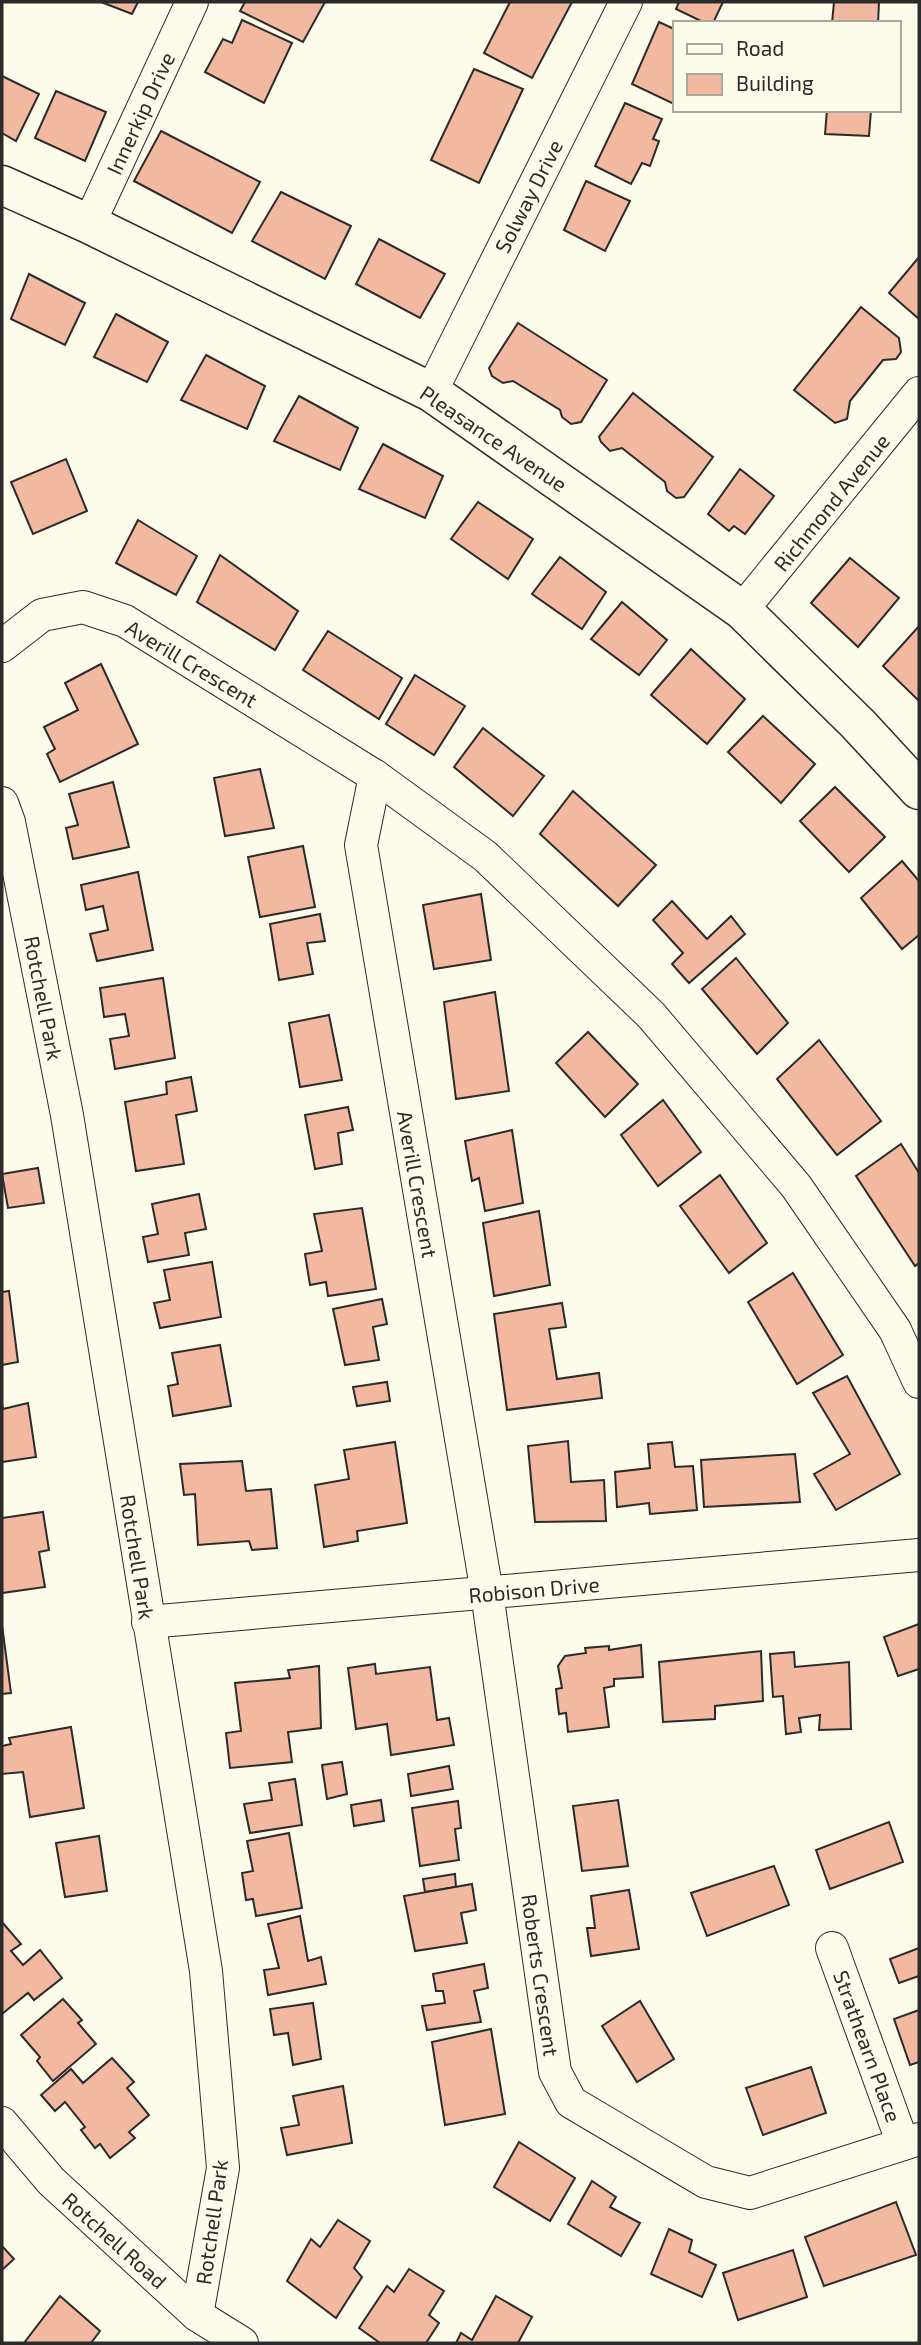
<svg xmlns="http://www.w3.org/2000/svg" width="921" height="2345" font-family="'Exo 2',sans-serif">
<rect width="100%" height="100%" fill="#fdfbea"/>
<g fill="#f2b8a0" stroke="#2b2b2b" stroke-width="2">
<path d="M101 2H138L132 14Z"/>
<path d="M245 2H325L303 42 240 11Z"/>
<path d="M510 2H572L532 78 484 53Z"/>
<path d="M679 2H723L713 23H705L676 9Z"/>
<path d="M834 2H879L878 23H832Z"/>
<path d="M242 20 292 43 264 103 205 72 223 39 232 43Z"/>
<path d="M659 22 674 29V104L632 84Z"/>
<path d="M474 69 523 89 479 183 431 160Z"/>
<path d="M2 76 39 94 16 141 2 133Z"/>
<path d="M56 91 106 112 85 161 35 138Z"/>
<path d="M625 103 662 119 653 139 659 141 650 166 642 163 631 184 595 166Z"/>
<path d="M827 110H871L869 136 825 134Z"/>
<path d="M161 131 260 182 232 233 134 181Z"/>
<path d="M586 181 630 201 605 251 564 230Z"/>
<path d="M281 192 351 226 325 279 252 241Z"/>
<path d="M379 239 445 274 420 318 356 284Z"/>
<path d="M919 257V319L889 293Z"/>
<path d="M29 274 85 303 65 345 11 319Z"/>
<path d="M861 307 899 338 901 352 896 359 883 360 850 401 847 419 835 423 794 390Z"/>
<path d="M116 314 168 342 147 382 94 357Z"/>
<path d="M518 323 607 380 581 422 571 424 562 417 560 410 513 381 503 383 492 376 489 368Z"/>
<path d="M206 355 265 386 247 429 181 400Z"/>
<path d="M633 393 713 457 684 497 676 498 667 491 665 482 622 448 610 451 601 442 599 437Z"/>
<path d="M299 396 358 428 340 470 274 441Z"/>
<path d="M383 444 443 476 425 518 359 489Z"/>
<path d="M66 459 87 511 33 534 11 482Z"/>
<path d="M740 469 774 496 745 534 734 526 729 531 708 514Z"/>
<path d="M478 502 533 539 508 579 451 539Z"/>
<path d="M138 520 197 556 176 595 116 563Z"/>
<path d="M220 555 298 611 275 650 197 602Z"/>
<path d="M560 557 606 592 582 629 532 594Z"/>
<path d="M850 558 899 598 858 647 811 603Z"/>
<path d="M622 602 667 640 639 675 591 639Z"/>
<path d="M919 626V701L883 666Z"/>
<path d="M328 631 402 678 379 719 303 670Z"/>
<path d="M691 649 745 699 707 744 651 695Z"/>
<path d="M101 664 138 744 60 782 47 754 55 749 44 727 78 710 65 683Z"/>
<path d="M415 675 465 706 434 755 386 724Z"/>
<path d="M763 716 815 764 781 803 728 752Z"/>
<path d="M483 728 544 776 513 816 454 767Z"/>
<path d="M260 769 274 828 225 836 214 778Z"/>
<path d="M113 782 129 847 73 859 66 828 78 825 69 794Z"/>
<path d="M835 787 885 837 849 872 800 821Z"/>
<path d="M573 791 656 865 618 906 540 834Z"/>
<path d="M303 846 315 907 260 917 248 857Z"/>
<path d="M902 861 919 881V935L902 949 861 898Z"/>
<path d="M138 872 153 950 97 961 90 934 108 930 103 906 86 910 81 885Z"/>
<path d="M481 894 491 960 434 969 423 905Z"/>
<path d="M672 901 707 939 731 916 745 934 689 983 672 964 683 953 653 920Z"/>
<path d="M320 914 325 941 307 943 313 974 279 980 270 924Z"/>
<path d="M736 958 788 1023 757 1054 702 989Z"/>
<path d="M163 978 175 1058 115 1069 110 1039 129 1036 125 1014 104 1017 100 988Z"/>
<path d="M495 992 509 1091 456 1099 444 1002Z"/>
<path d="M329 1015 342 1080 300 1087 289 1023Z"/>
<path d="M588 1032 638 1084 605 1117 556 1063Z"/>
<path d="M819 1040 881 1121 837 1155 777 1079Z"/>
<path d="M191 1077 197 1111 176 1115 184 1164 136 1171 125 1102 167 1094 166 1082Z"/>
<path d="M663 1100 701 1152 658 1186 621 1135Z"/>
<path d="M348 1107 353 1130 338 1133 342 1164 315 1169 305 1115Z"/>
<path d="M512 1130 523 1203 485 1211 479 1178 472 1181 465 1141Z"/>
<path d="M901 1144 919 1173V1263L915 1266 856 1176Z"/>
<path d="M38 1168 44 1203 8 1208 2 1174Z"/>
<path d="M720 1175 767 1243 729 1273 680 1206Z"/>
<path d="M199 1194 206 1229 185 1233 189 1255 148 1262 143 1237 158 1234 152 1204Z"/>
<path d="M362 1208 376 1289 328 1296 326 1282 310 1285 305 1254 322 1251 314 1214Z"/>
<path d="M539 1211 550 1285 494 1296 483 1223Z"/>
<path d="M212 1262 221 1317 160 1328 154 1303 170 1300 164 1270Z"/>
<path d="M793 1273 843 1355 797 1384 748 1302Z"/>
<path d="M9 1291 18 1362 2 1365V1292Z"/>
<path d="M382 1299 387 1324 373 1327 379 1360 345 1365 333 1309Z"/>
<path d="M562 1303 566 1327 549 1329 557 1379 599 1373 602 1398 507 1410 494 1314Z"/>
<path d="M220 1345 231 1406 173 1416 168 1386 178 1384 172 1353Z"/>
<path d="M847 1376 900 1474 836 1510 814 1474 850 1454 813 1393Z"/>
<path d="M387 1382 390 1401 357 1406 353 1387Z"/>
<path d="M28 1403 36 1457 2 1462V1404L3 1409Z"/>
<path d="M568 1441 571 1482 604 1480 606 1521 535 1522 528 1446Z"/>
<path d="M395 1442 407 1523 357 1531 358 1541 324 1547 315 1485 349 1479 344 1450Z"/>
<path d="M672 1442 675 1467 693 1466 697 1510 650 1514 649 1503 617 1507 615 1472 650 1468 648 1444Z"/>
<path d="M795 1454 800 1502 704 1507 701 1460Z"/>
<path d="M242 1461 246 1491 271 1489 277 1548 252 1550 249 1541 198 1545 195 1494 184 1495 180 1464Z"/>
<path d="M43 1512 49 1550 39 1552 45 1587 2 1593V1518Z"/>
<path d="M919 1624V1669L898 1676 884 1637Z"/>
<path d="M2 1625 11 1693 2 1694Z"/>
<path d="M641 1645 643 1677 614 1679V1686L604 1688 609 1727 568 1732 566 1713 559 1714 556 1689 562 1688 558 1666 565 1656 586 1653 585 1648 609 1646V1650Z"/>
<path d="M761 1651 763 1701 715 1706V1719L663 1722 659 1662Z"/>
<path d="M794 1652 795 1667 849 1662 851 1729 819 1730 820 1715 799 1718 801 1732 786 1734 783 1696 773 1697 770 1654Z"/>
<path d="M375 1664 376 1674 430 1667 437 1720 449 1718 454 1745 391 1755 387 1724 356 1729 348 1668Z"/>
<path d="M319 1666 321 1728 288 1732 292 1762 230 1768 226 1733 241 1731 235 1683 290 1678 288 1670Z"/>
<path d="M71 1727 84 1808 30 1817 23 1772 2 1774V1746L11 1744 9 1738Z"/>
<path d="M342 1762 347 1794 327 1799 322 1765Z"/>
<path d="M449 1766 453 1789 411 1796 408 1774Z"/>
<path d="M295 1779 302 1825 250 1833 244 1804 272 1800 269 1783Z"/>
<path d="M381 1800 384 1821 354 1826 351 1805Z"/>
<path d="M618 1800 628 1866 582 1871 573 1806Z"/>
<path d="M458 1801 461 1828 455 1829 459 1860 420 1866 412 1808Z"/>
<path d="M889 1822 903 1862 830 1889 816 1850Z"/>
<path d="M289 1833 302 1908 256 1916 253 1899 246 1900 242 1873 253 1871 247 1841Z"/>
<path d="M99 1836 107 1891 65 1897 56 1843Z"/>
<path d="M774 1866 789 1905 707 1936 691 1893Z"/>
<path d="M455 1874 456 1887 425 1892 423 1879Z"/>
<path d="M472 1884 476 1910 461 1913 467 1943 415 1951 404 1896Z"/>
<path d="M629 1890 639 1949 591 1956 587 1928H595L591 1896Z"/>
<path d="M300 1916 308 1961 321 1957 326 1984 268 1995 264 1970 279 1968 268 1924Z"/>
<path d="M2 1922 21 1944 11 1951 23 1965 40 1950 62 1978 34 2000 28 1993 2 2014Z"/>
<path d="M919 1948V1976L899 1983 890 1959Z"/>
<path d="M484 1964 488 1988 474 1991 481 2022 427 2030 422 2006 445 2003 443 1991H436L433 1974Z"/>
<path d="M63 1999 82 2020 78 2023 96 2044 53 2081 37 2061 40 2057 21 2035Z"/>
<path d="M640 2001 674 2059 637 2082 602 2026Z"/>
<path d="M313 2003 321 2059 293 2065 288 2033 274 2035 270 2009Z"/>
<path d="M919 2010V2062L910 2065 894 2019Z"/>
<path d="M491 2029 505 2114 445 2125 432 2042Z"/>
<path d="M112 2058 134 2082 127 2088 149 2115 129 2132 135 2138 110 2158 100 2144 95 2148 81 2130 85 2127 65 2102 55 2111 41 2095 71 2069 83 2083Z"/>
<path d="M811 2067 826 2113 763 2135 746 2088Z"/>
<path d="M343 2086 352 2143 287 2155 281 2128 299 2125 293 2096Z"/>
<path d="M519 2142 575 2178 550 2221 494 2187Z"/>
<path d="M592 2181 616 2197 610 2207 640 2223 621 2256 568 2224Z"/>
<path d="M896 2202 916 2255 824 2286 805 2237Z"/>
<path d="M338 2220 370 2241 354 2268 362 2277 336 2318 287 2281 311 2239 320 2247Z"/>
<path d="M669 2229 692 2240 689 2252 716 2265 702 2297 651 2274Z"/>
<path d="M2 2246 14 2259 2 2270Z"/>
<path d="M793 2250 807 2297 738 2320 723 2273Z"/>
<path d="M409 2269 444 2291 429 2315 439 2323 426 2343H380L359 2328 387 2286 394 2292Z"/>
<path d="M60 2296 100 2331 91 2343H24Z"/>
<path d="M496 2296 532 2317 518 2343H456L461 2333 472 2340Z"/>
</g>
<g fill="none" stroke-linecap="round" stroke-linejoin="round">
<defs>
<g id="minor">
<path d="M89 224 192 2"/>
<path d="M431 392 626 2"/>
<path d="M742 610 919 393"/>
<path d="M2 646 42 615 83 607 125 621 375 776 485 856 651 1015 796 1186 895 1330 919 1382"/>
<path d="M375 776 361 845 487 1593 555 2072 571 2102 706 2182 750 2193 919 2139"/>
<path d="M2 803 9 822 67 1115 206 1971 223 2168 197 2315"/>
<path d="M148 1622 919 1555"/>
<path d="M832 1948 903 2144"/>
<path d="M2 2123 51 2181 197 2315 242 2343"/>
</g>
<path id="primary" d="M2 185 89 224 431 392 742 610 858 724 919 790"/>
</defs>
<use href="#minor" stroke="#2b2b2b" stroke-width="34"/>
<use href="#primary" stroke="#2b2b2b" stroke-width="41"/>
<use href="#minor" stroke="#fdfbea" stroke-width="32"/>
<use href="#primary" stroke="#fdfbea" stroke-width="38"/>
</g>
<g text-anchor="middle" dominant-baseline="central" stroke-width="5" stroke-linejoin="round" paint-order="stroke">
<g font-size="21" fill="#2b2b2b" stroke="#fdfbea">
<text transform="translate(140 113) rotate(-65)">Innerkip Drive</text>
<text transform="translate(528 196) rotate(-63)">Solway Drive</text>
<text transform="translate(494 438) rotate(34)">Pleasance Avenue</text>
<text transform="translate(831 502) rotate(-51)">Richmond Avenue</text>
<text transform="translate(192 663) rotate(31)">Averill Crescent</text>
<text transform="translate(44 998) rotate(79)">Rotchell Park</text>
<text transform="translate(418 1184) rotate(80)">Averill Crescent</text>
<text transform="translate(138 1557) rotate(81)">Rotchell Park</text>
<text transform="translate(534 1589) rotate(-5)">Robison Drive</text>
<text transform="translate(541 1975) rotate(82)">Roberts Crescent</text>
<text transform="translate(868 2046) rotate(70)">Strathearn Place</text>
<text transform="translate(211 2222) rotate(-82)">Rotchell Park</text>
<text transform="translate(115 2240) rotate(42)">Rotchell Road</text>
</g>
</g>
<rect width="921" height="2345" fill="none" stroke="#2b2b2b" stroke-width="7"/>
<rect x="673" y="21" width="228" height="91" fill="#fdfbea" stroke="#a9a89e" stroke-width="2"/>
<rect x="687" y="44" width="35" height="10" fill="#fdfbea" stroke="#a9a89e" stroke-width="2"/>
<text x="736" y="56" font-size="21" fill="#2b2b2b">Road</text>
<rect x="687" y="74" width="35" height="21" fill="#f2b8a0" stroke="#a9a89e" stroke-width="2"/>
<text x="736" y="91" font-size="21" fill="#2b2b2b">Building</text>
</svg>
